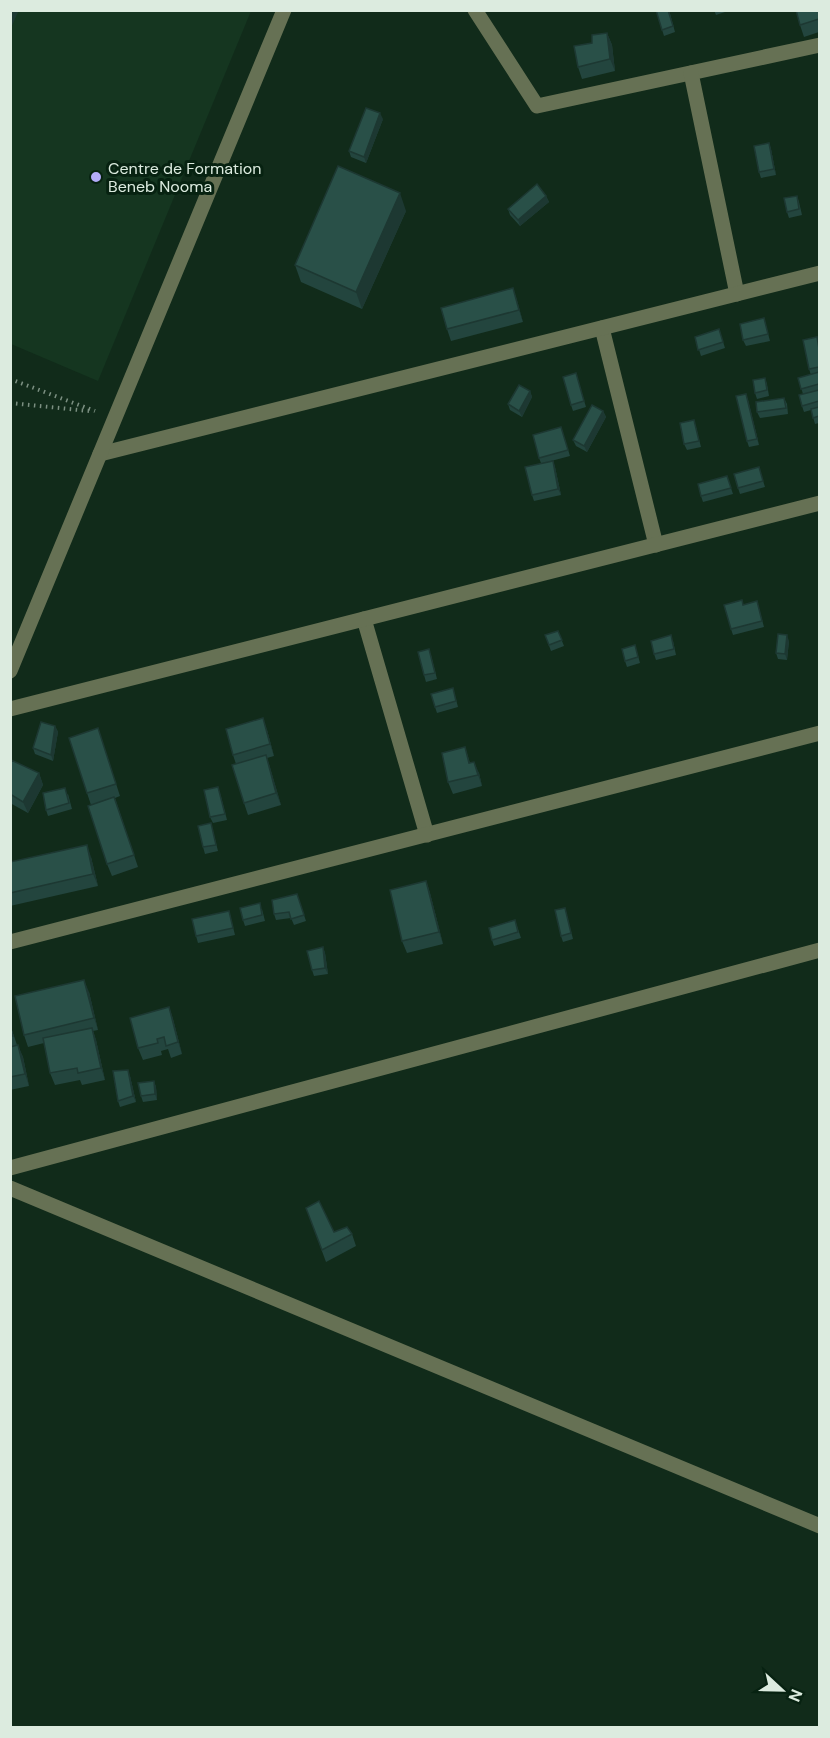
<svg xmlns="http://www.w3.org/2000/svg" width="830" height="1738" font-family="'DM Sans',sans-serif">
<rect width="100%" height="100%" fill="#112b1a"/>
<path fill="#153620" d="M11 11H251L98 381 11 344Z"/>
<g fill="none" stroke-linecap="round" stroke-linejoin="round">
<g stroke="#7c9082" stroke-width="4" stroke-dasharray="1.5 4.5" stroke-linecap="butt">
<path d="M10 379 95 411"/>
<path d="M10 403 89 411"/>
</g>
<g stroke="#667154" stroke-width="15">
<path d="M475 10 537 106 820 45"/>
<path d="M691 73 737 294"/>
<path d="M602 328 656 545"/>
<path d="M100 454 820 273"/>
<path d="M364 619 427 835"/>
<path d="M10 671 284 10"/>
<path d="M10 709 820 503"/>
<path d="M10 942 820 733"/>
<path d="M10 1168 820 950"/>
<path d="M10 1188 820 1526"/>
</g>
</g>
<g fill="#23453e">
<path d="M656 10H669L675 32 664 36Z"/>
<path d="M714 10H731L716 15Z"/>
<path d="M819 10V32L804 37 800 25Z"/>
<path d="M607 33 612 45 615 71 582 79 578 67 592 43Z"/>
<path d="M383 119 366 163 351 157 349 151Z"/>
<path d="M769 143 771 149 776 175 761 178 759 172Z"/>
<path d="M546 196 549 202 520 226 510 215 508 209Z"/>
<path d="M797 196 799 202 802 215 789 218 787 212Z"/>
<path d="M406 211 362 309 301 282 295 265Z"/>
<path d="M513 288 523 322 451 341 447 329Z"/>
<path d="M764 318 770 341 746 346 743 340Z"/>
<path d="M719 329 725 348 701 356 695 337Z"/>
<path d="M819 344V423L815 424 811 410 804 412 802 406 803 394 798 378 811 375 809 369Z"/>
<path d="M576 373 586 407 573 411 571 405Z"/>
<path d="M765 378 767 384 769 396 757 399 755 393Z"/>
<path d="M530 391 532 397 522 417 510 410 508 404Z"/>
<path d="M784 398 787 404 788 414 760 418 757 412Z"/>
<path d="M748 400 759 445 749 447 747 441Z"/>
<path d="M603 411 606 417 587 452 576 446 573 440Z"/>
<path d="M561 427 570 456 551 461H553L555 467 561 495 534 501 532 495 541 463 539 458Z"/>
<path d="M696 427 701 447 687 450 684 444Z"/>
<path d="M761 474 765 487 740 494 738 488Z"/>
<path d="M727 476 733 494 703 502 701 496Z"/>
<path d="M742 600 743 605 757 601 764 627 733 635 731 629Z"/>
<path d="M558 631 564 646 551 651 545 635Z"/>
<path d="M673 641 676 655 656 660 654 654Z"/>
<path d="M789 641 787 660 778 659 776 653Z"/>
<path d="M637 652 640 663 627 667 625 661Z"/>
<path d="M431 655 437 679 426 682 424 675Z"/>
<path d="M453 688 458 707 437 713 435 707Z"/>
<path d="M55 726 58 732 53 761 35 754 33 748Z"/>
<path d="M267 730 274 756 267 758 281 805 248 815 244 803 236 764 233 755Z"/>
<path d="M102 740 120 796 115 798 138 867 112 876 107 864 91 805 87 793Z"/>
<path d="M465 747 470 763 479 773 482 786 453 794 448 782Z"/>
<path d="M10 760 39 773 43 785 28 813 10 803Z"/>
<path d="M220 793 227 820 213 823 210 817Z"/>
<path d="M68 794 72 809 48 816 46 810Z"/>
<path d="M211 823 218 851 205 854 203 847Z"/>
<path d="M91 857 98 886 10 906V862Z"/>
<path d="M426 881 430 893 443 944 407 953 402 941Z"/>
<path d="M297 894 306 921 294 925 291 918 276 920 274 914Z"/>
<path d="M565 908 573 939 563 942 561 936Z"/>
<path d="M262 909 265 921 245 926 243 920Z"/>
<path d="M229 911 235 935 198 943 196 936Z"/>
<path d="M515 920 521 938 494 946 492 940Z"/>
<path d="M323 947 325 953 328 974 314 976 312 970Z"/>
<path d="M89 992 98 1030 93 1031 96 1040 105 1080 82 1085 80 1080 55 1085 50 1073 44 1043 28 1047 24 1035Z"/>
<path d="M169 1007 173 1019 182 1054 171 1058 168 1049 161 1051 162 1055 143 1060 138 1048Z"/>
<path d="M10 1024 17 1045 23 1057 29 1086 10 1090Z"/>
<path d="M130 1076 136 1102 120 1107 118 1101Z"/>
<path d="M154 1081 156 1087 157 1100 143 1102 141 1096Z"/>
<path d="M306 1208 334 1232 352 1234 356 1246 326 1262Z"/>
</g>
<g fill="#1d3832">
<path d="M10 10H19L10 30Z"/>
<path d="M607 33 612 45 615 71 610 59Z"/>
<path d="M380 113 383 119 366 163 364 157Z"/>
<path d="M769 143 771 149 776 175 774 169Z"/>
<path d="M400 193 406 211 362 309 356 292Z"/>
<path d="M546 196 549 202 520 226 518 220Z"/>
<path d="M513 288 517 300 523 322 519 310Z"/>
<path d="M530 391 532 397 522 417 519 411Z"/>
<path d="M746 394 748 400 759 445 757 439Z"/>
<path d="M603 411 606 417 587 452 584 446Z"/>
<path d="M553 461 555 467 561 495 558 489Z"/>
<path d="M787 635 789 641 787 660 785 654Z"/>
<path d="M263 718 267 730 274 756 270 744Z"/>
<path d="M55 726 58 732 53 761 51 755Z"/>
<path d="M266 755 270 767 281 805 276 793Z"/>
<path d="M474 762 479 773 482 786 478 775Z"/>
<path d="M39 773 43 785 28 813 23 802Z"/>
<path d="M87 845 91 857 98 886 93 874Z"/>
<path d="M426 881 430 893 443 944 439 932Z"/>
<path d="M323 947 325 953 328 974 325 968Z"/>
<path d="M84 980 89 992 98 1030 94 1018Z"/>
<path d="M169 1007 173 1019 182 1054 178 1042Z"/>
<path d="M92 1028 96 1040 105 1080 101 1068Z"/>
<path d="M18 1045 23 1057 29 1086 25 1074Z"/>
<path d="M128 1070 130 1076 136 1102 133 1096Z"/>
<path d="M154 1081 156 1087 157 1100 155 1094Z"/>
</g>
<g fill="#295048" stroke="#1d3832" stroke-width="1.5">
<path d="M656 10H668L673 26 662 30Z"/>
<path d="M796 10H819V19L800 25Z"/>
<path d="M607 33 610 59 578 67 574 46 592 43V35Z"/>
<path d="M366 108 380 113 364 157 349 151Z"/>
<path d="M769 143 774 169 759 172 754 146Z"/>
<path d="M338 166 400 193 356 292 295 265Z"/>
<path d="M537 184 546 196 518 220 508 209Z"/>
<path d="M797 196 799 209 787 212 784 198Z"/>
<path d="M513 288 519 310 447 329 441 308Z"/>
<path d="M764 318 768 334 743 340 740 324Z"/>
<path d="M719 329 723 342 698 350 695 337Z"/>
<path d="M817 337 819 349V367L809 369 803 340Z"/>
<path d="M819 372V384L801 389 798 378Z"/>
<path d="M576 373 584 401 571 405 563 377Z"/>
<path d="M765 378 767 390 755 393 753 380Z"/>
<path d="M519 385 530 391 519 411 508 404Z"/>
<path d="M819 390V401L802 406 799 395Z"/>
<path d="M746 394 757 439 747 441 736 396Z"/>
<path d="M784 398 786 408 757 412 756 402Z"/>
<path d="M592 405 603 411 584 446 573 440Z"/>
<path d="M819 407V416L813 418 811 409Z"/>
<path d="M694 420 699 441 684 444 680 423Z"/>
<path d="M561 427 568 450 539 458 533 435Z"/>
<path d="M553 461 558 489 532 495 525 467Z"/>
<path d="M759 467 763 481 738 488 734 474Z"/>
<path d="M727 476 731 488 701 496 698 484Z"/>
<path d="M742 600 743 605 757 601 762 621 731 629 724 605Z"/>
<path d="M558 631 562 640 549 645 545 635Z"/>
<path d="M778 634 787 635 785 654 776 653Z"/>
<path d="M671 635 674 649 654 654 651 641Z"/>
<path d="M635 645 638 657 625 661 622 649Z"/>
<path d="M429 649 435 673 424 675 418 652Z"/>
<path d="M453 688 456 701 435 707 431 694Z"/>
<path d="M263 718 270 744 233 755 226 729Z"/>
<path d="M41 722 55 726 51 755 33 748Z"/>
<path d="M98 728 116 784 87 793 69 738Z"/>
<path d="M465 747 469 763 474 762 478 775 448 782 442 753Z"/>
<path d="M266 755 276 793 244 803 232 765Z"/>
<path d="M11 760 39 773 23 802 10 794Z"/>
<path d="M218 787 225 814 210 817 204 790Z"/>
<path d="M65 788 69 803 46 810 43 793Z"/>
<path d="M114 797 134 855 107 864 88 806Z"/>
<path d="M211 823 216 845 203 847 198 826Z"/>
<path d="M87 845 93 874 10 893V862Z"/>
<path d="M426 881 439 932 402 941 390 890Z"/>
<path d="M297 894 304 915 291 919 289 912 274 914 272 900Z"/>
<path d="M260 903 262 915 243 920 240 908Z"/>
<path d="M565 908 571 933 561 936 555 910Z"/>
<path d="M229 911 233 928 196 936 192 919Z"/>
<path d="M515 920 518 932 492 940 489 928Z"/>
<path d="M323 947 325 968 312 970 307 951Z"/>
<path d="M84 980 94 1018 24 1035 15 996Z"/>
<path d="M169 1007 178 1042 166 1046 164 1037 157 1039 158 1043 138 1048 130 1018Z"/>
<path d="M10 1027 13 1036H10Z"/>
<path d="M92 1028 101 1068 78 1073 77 1068 50 1073 43 1038Z"/>
<path d="M18 1045 25 1074 10 1077V1047Z"/>
<path d="M128 1070 133 1096 118 1101 113 1071Z"/>
<path d="M154 1081 155 1094 141 1096 138 1083Z"/>
<path d="M319 1201 334 1232 347 1227 352 1234 322 1250 306 1208Z"/>
</g>
<circle fill="#b4acf9" stroke="#072211" stroke-width="2" cx="96" cy="177" r="6"/>
<g text-anchor="middle" dominant-baseline="central" stroke-width="6" stroke-linejoin="round" paint-order="stroke">
<g font-size="16" fill="#dcebdf" stroke="#072211" text-anchor="start">
<text x="108" y="168">Centre de Formation<tspan x="108" dy="18">Beneb Nooma</tspan></text>
</g>
</g>
<rect width="830" height="1738" fill="none" stroke="#dcebdf" stroke-width="24"/>
<g transform="translate(782 1690) rotate(112)" stroke="#072211" stroke-width="4.5" paint-order="stroke">
<path d="M0-4.5L10 22L0 15L-10 22Z" fill="#dcebdf"/>
<text y="-9" font-size="16" font-weight="bold" text-anchor="middle" fill="#dcebdf">N</text>
</g>
</svg>
